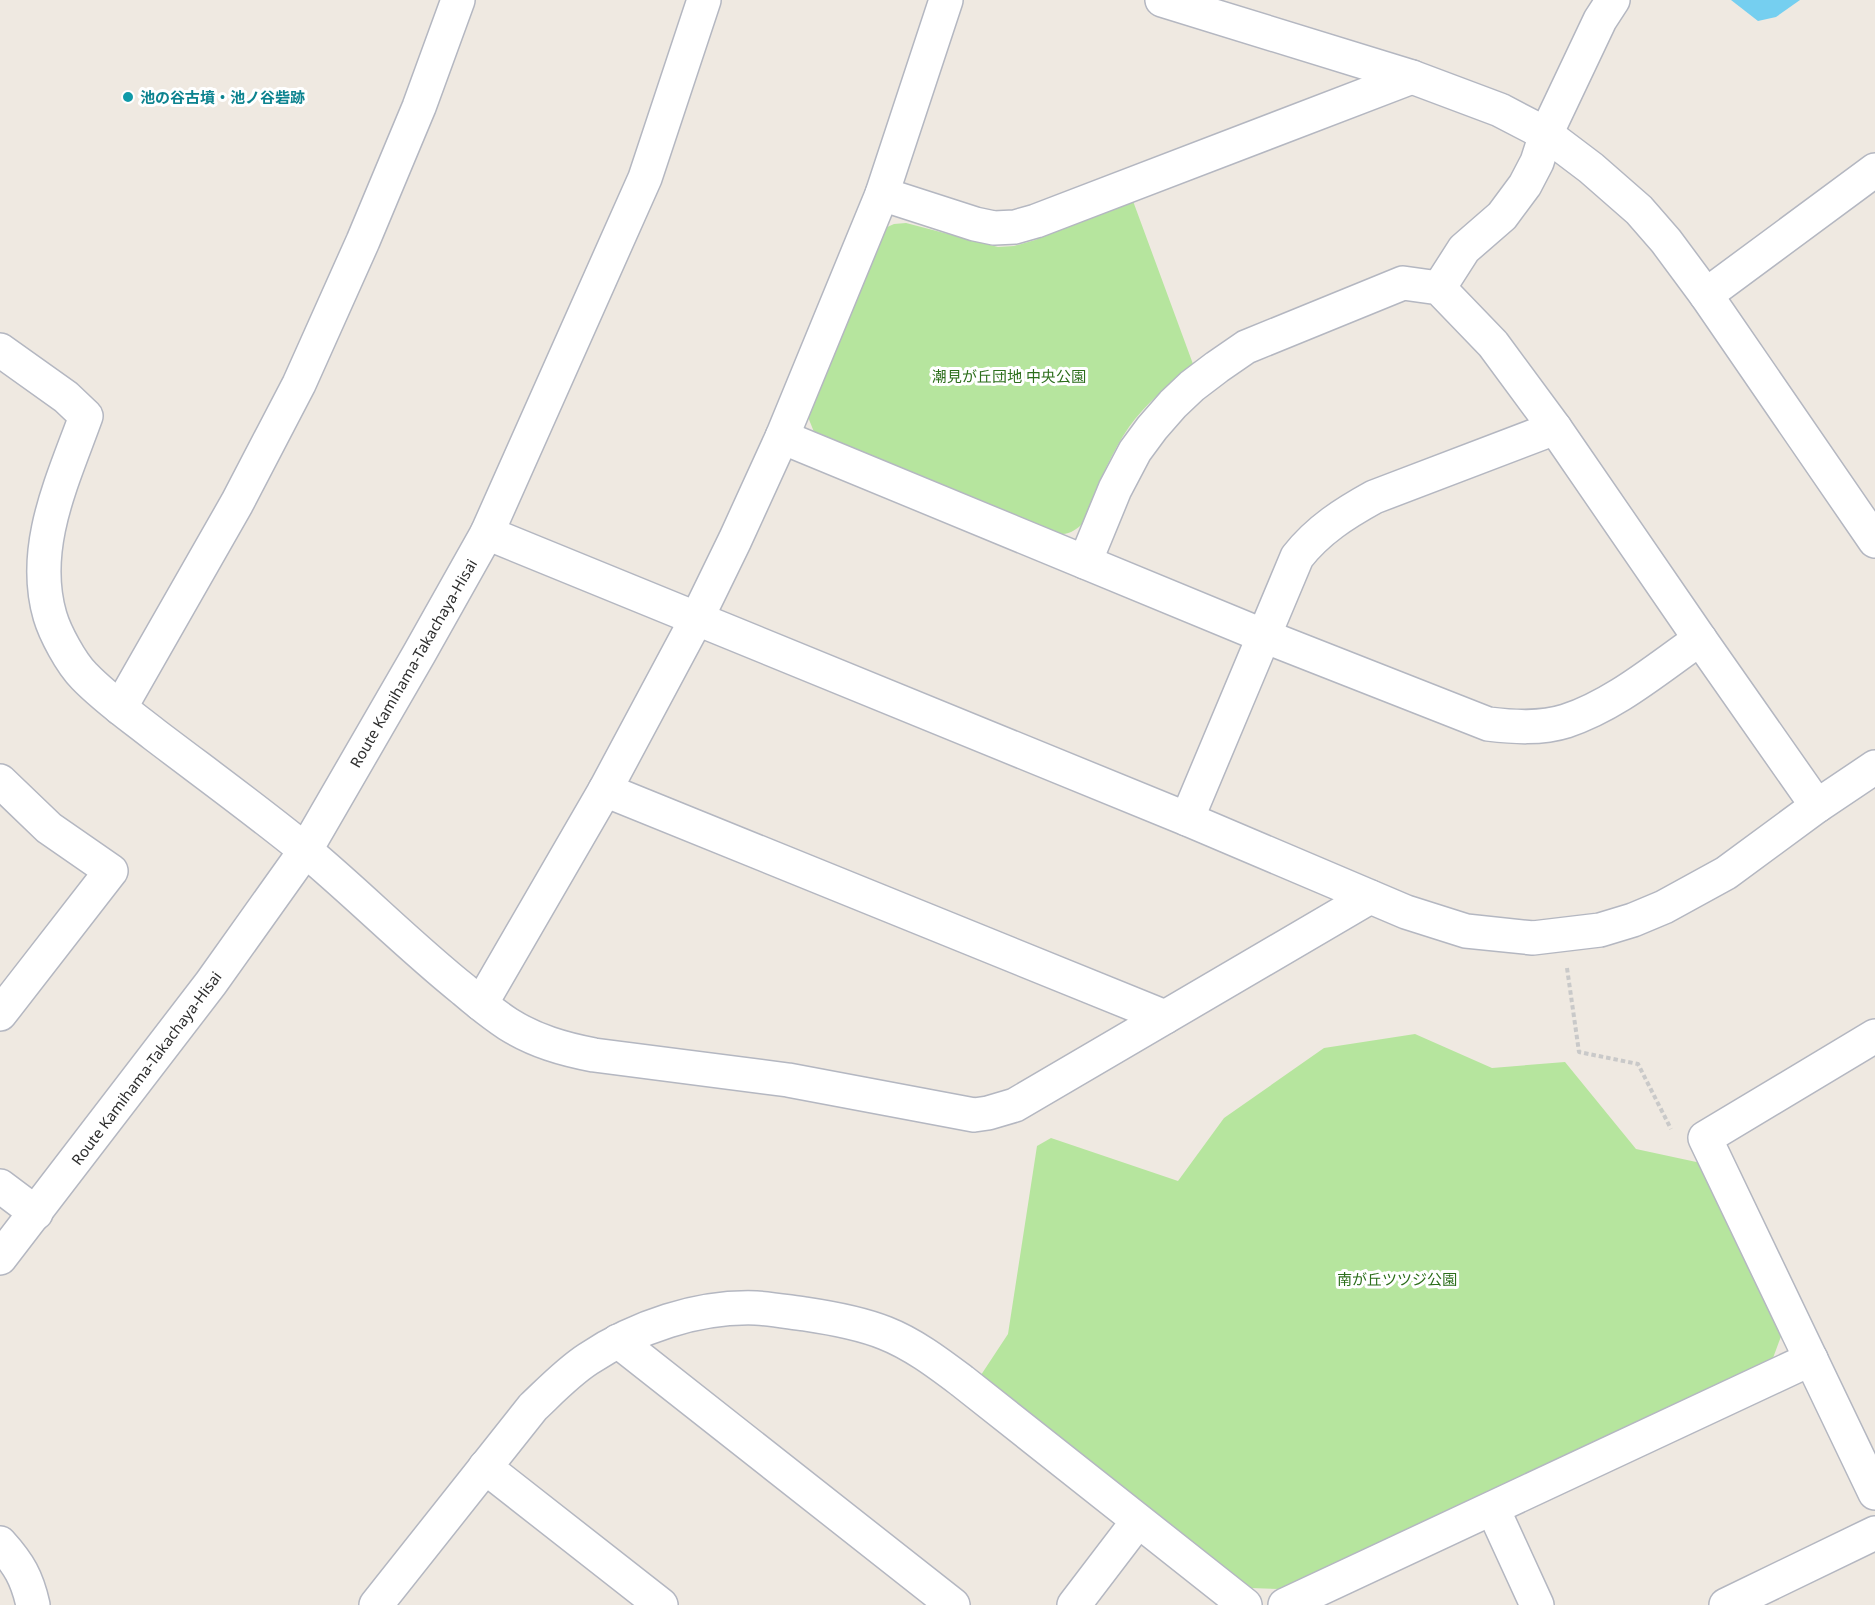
<svg xmlns="http://www.w3.org/2000/svg" width="1875" height="1605" font-family="'Noto Sans','Noto Sans JP',sans-serif">
<rect width="100%" height="100%" fill="#efe9e1"/>
<g fill="#b6e59e">
<path d="M1133 201 1193 364C1171 383 1146 403 1129 427 1109 456 1096 491 1082 524 1073 533 1066 535 1054 534L816 437 808 417 811 406 885 228 894 224 906 223 998 247 1014 246 1035 240Z"/>
<path d="M1415 1034 1492 1068 1565 1062 1636 1149 1701 1163 1783 1331 1773 1358 1280 1589 1250 1588 981 1375 1008 1334 1037 1146 1051 1138 1178 1181 1224 1118 1324 1048Z"/>
</g>
<path fill="#75cff0" d="M1731 0H1800L1776 17 1758 21Z"/>
<g fill="none" stroke-linecap="round" stroke-linejoin="round">
<defs>
<g id="street">
<path d="M1162 0 1412 77 1500 110 1546 134 1591 168 1639 210 1666 241 1706 295 1875 541"/>
<path d="M882 194 975 224 994 228 1015 227 1036 221 1412 77"/>
<path d="M1439 288 1464 249 1502 216 1525 185 1537 162 1546 134 1600 20 1613 0"/>
<path d="M1706 295 1875 170"/>
<path d="M0 350 66 397 86 416C63 480 30 547 50 616 55 633 71 663 84 676 105 698 131 716 155 735 205 773 256 810 305 850 359 895 409 946 464 990 478 1002 493 1014 508 1024 535 1041 563 1049 594 1055L788 1080 974 1115 988 1113 1015 1105 1370 897"/>
<path d="M782 437 1264 636 1488 724C1513 727 1541 729 1566 721 1615 705 1658 668 1700 639"/>
<path d="M487 533 1187 819 1406 912 1466 931 1533 938 1600 930 1633 920 1664 907 1726 873 1817 806 1875 767"/>
<path d="M1085 562 1115 489 1135 451 1152 428 1173 404 1192 386 1217 367 1246 347 1403 283 1439 288 1493 344 1555 428 1700 639 1817 806"/>
<path d="M120 708 237 503 299 384 363 241 419 107 458 0"/>
<path d="M0 781 49 828 111 871 0 1014"/>
<path d="M605 790 1165 1017"/>
<path d="M1187 819 1297 557C1318 530 1345 513 1374 497L1555 428"/>
<path d="M481 1004 605 790 697 618 735 540 782 437 882 194 946 0"/>
<path d="M1875 1036 1705 1138 1875 1493"/>
<path d="M0 1186 36 1213"/>
<path d="M618 1341 953 1605"/>
<path d="M485 1467 661 1605"/>
<path d="M1493 1509 1537 1605"/>
<path d="M0 1543C19 1564 27 1578 33 1605"/>
<path d="M376 1605 533 1407C551 1390 568 1372 588 1359 636 1327 698 1306 756 1308 772 1309 789 1312 805 1314 832 1318 860 1323 885 1333 913 1344 938 1363 962 1381L1245 1605"/>
<path d="M1074 1605 1138 1521"/>
<path d="M1285 1605 1811 1359"/>
<path d="M1726 1605 1875 1533"/>
</g>
<path id="secondary" d="M0 1258 211 983 305 851 419 654 487 533 645 178 704 0"/>
</defs>
<use href="#street" stroke="#b4b7c1" stroke-width="36"/>
<use href="#secondary" stroke="#b4b7c1" stroke-width="36"/>
<path stroke="#c9c9c9" stroke-width="4" stroke-dasharray="4.5 3" stroke-linecap="butt" d="M1567 968 1579 1052 1638 1064 1671 1129"/>
<use href="#street" stroke="#fff" stroke-width="33"/>
<use href="#secondary" stroke="#fff" stroke-width="33"/>
</g>
<circle fill="#0f9aa8" stroke="#fff" stroke-width="2" cx="128" cy="97" r="6"/>
<g text-anchor="middle" dominant-baseline="central" stroke-width="6" stroke-linejoin="round" paint-order="stroke">
<g font-size="15" font-weight="bold" fill="#0d838f" stroke="#fff" text-anchor="start">
<text x="140" y="97">池の谷古墳・池ノ谷砦跡</text>
</g>
<g font-size="15" fill="#2c6e1b" stroke="#fff">
<text x="1009" y="376">潮見が丘団地 中央公園</text>
<text x="1397" y="1279">南が丘ツツジ公園</text>
</g>
<g font-size="15" fill="#2e2e2e" stroke="#fff">
<text transform="translate(413 663) rotate(-60)">Route Kamihama-Takachaya-Hisai</text>
<text transform="translate(146 1068) rotate(-53)">Route Kamihama-Takachaya-Hisai</text>
</g>
</g>
</svg>
